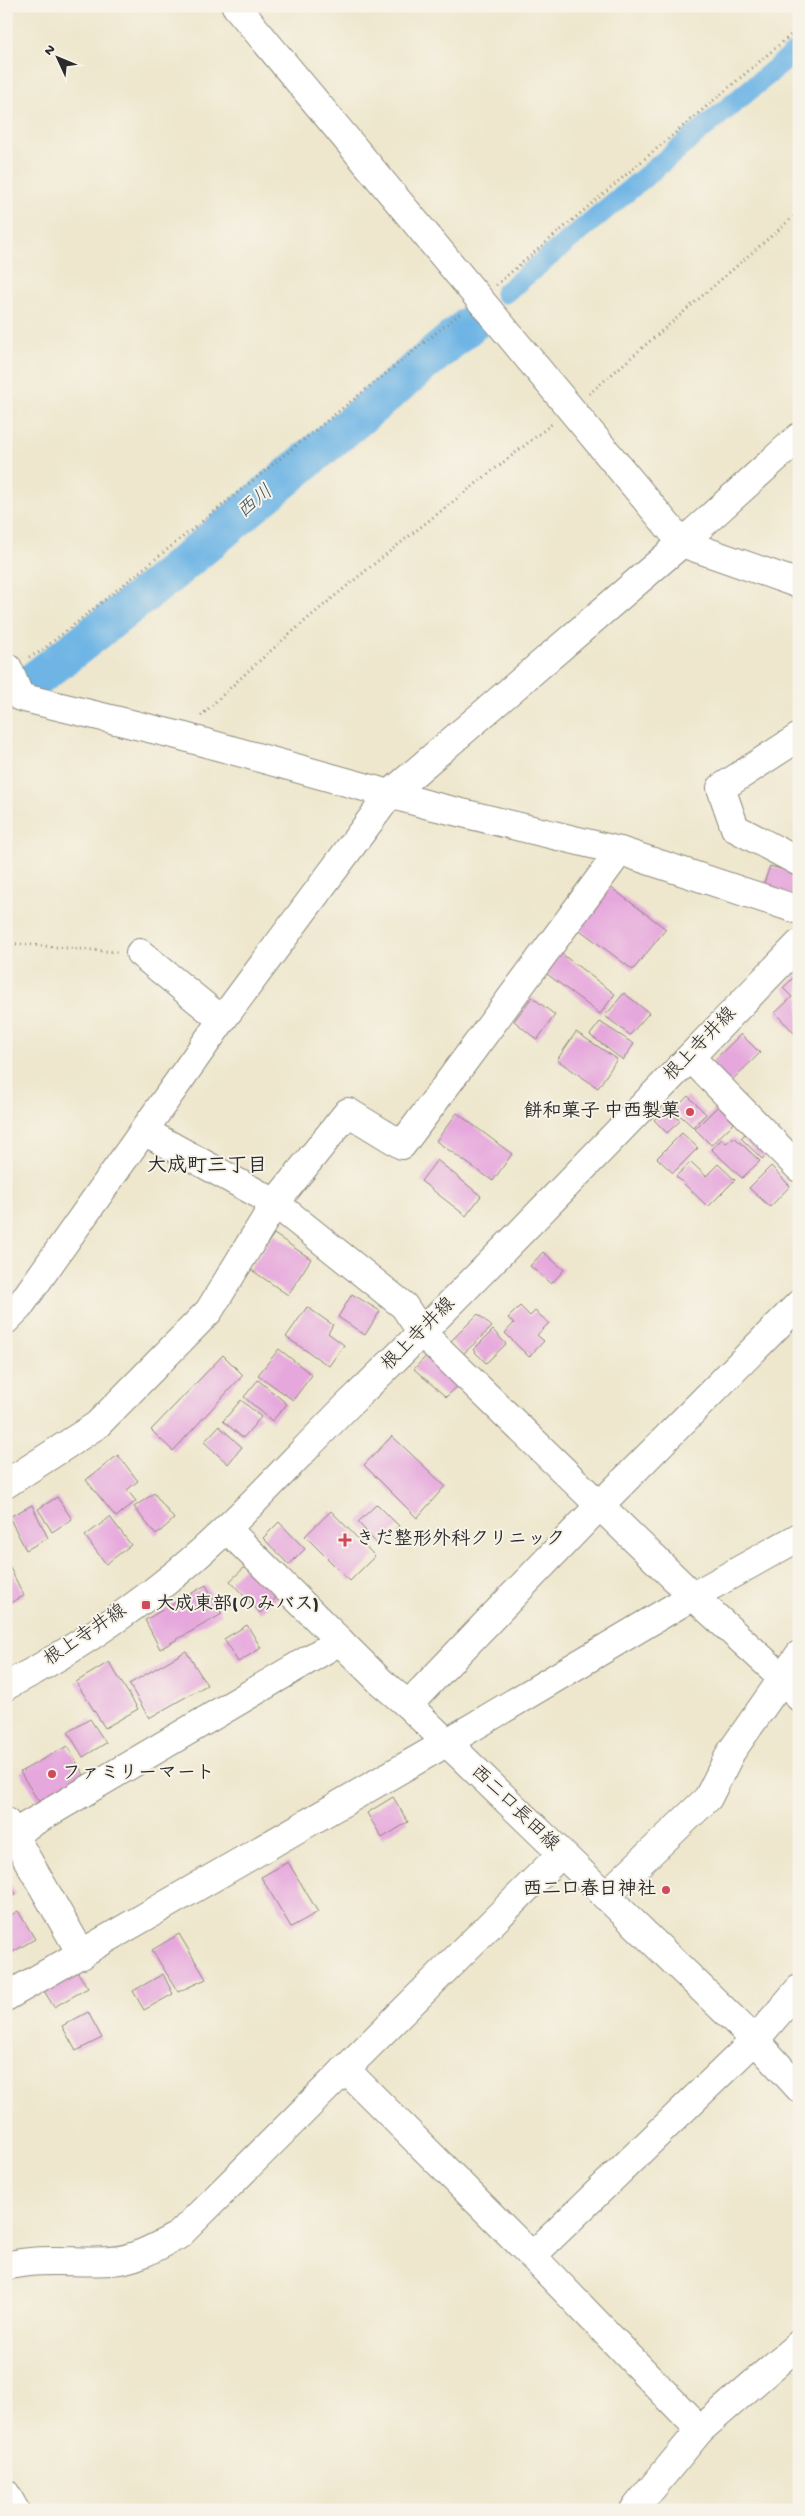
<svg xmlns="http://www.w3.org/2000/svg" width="805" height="2516" font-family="'Gochi Hand','Klee One',sans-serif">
<rect width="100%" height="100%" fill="#f7f3e8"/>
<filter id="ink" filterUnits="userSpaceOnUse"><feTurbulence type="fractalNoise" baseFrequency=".02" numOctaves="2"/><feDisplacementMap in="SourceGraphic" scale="10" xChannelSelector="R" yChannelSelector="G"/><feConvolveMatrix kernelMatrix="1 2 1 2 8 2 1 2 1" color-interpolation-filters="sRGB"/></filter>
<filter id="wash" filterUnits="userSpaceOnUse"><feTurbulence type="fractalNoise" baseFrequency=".0096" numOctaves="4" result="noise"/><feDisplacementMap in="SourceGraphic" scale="20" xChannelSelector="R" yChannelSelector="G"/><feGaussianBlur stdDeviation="1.12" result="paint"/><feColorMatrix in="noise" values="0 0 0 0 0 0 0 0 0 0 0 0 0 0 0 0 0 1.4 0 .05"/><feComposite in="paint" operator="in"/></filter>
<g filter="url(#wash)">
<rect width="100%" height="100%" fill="#eee7cd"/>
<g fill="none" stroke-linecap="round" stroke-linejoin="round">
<path stroke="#6eb5e5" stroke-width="21" d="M505 293 799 49"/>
<path stroke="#6eb5e5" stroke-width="38" d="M32 682 168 576 477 319"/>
</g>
<g id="blocks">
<g fill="#e6a7dd">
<path d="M770 866 799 874V897L763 886Z"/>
<path d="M609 886 666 929 633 970 576 927Z"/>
<path d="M559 952 615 994 600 1014 543 971Z"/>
<path d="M799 972V1038L775 1013 792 997 783 988Z"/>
<path d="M624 993 649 1013 630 1035 605 1016Z"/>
<path d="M532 997 555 1015 537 1040 514 1021Z"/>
<path d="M600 1022 634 1044 623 1060 590 1035Z"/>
<path d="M576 1032 617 1059 598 1088 557 1060Z"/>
<path d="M741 1034 760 1053 728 1084 709 1065Z"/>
<path d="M688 1096 706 1114 693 1127 674 1110Z"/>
<path d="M718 1106 734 1123 711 1145 695 1129Z"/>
<path d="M667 1107 680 1121 667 1133 654 1120Z"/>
<path d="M457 1113 512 1154 493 1181 436 1141Z"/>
<path d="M752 1127 774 1148 762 1159 741 1138Z"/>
<path d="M682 1133 698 1148 673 1173 657 1158Z"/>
<path d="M734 1137 760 1161 742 1178 711 1149 722 1139 726 1143Z"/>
<path d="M437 1160 481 1196 466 1216 421 1181Z"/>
<path d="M691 1162 706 1176 718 1164 735 1180 708 1207 676 1176Z"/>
<path d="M771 1166 790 1186 770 1207 749 1188Z"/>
<path d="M274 1234 311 1259 288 1295 250 1269Z"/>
<path d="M543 1252 564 1270 551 1284 530 1266Z"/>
<path d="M352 1294 380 1311 365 1335 338 1317Z"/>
<path d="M520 1306 530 1316 535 1311 549 1323 537 1335 544 1341 529 1357 505 1333 514 1323 508 1318Z"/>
<path d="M307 1307 333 1325 328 1333 344 1345 329 1366 286 1337Z"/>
<path d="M478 1314 492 1327 463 1354 451 1341Z"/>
<path d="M493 1330 506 1344 486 1363 473 1350Z"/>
<path d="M279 1349 312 1375 293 1400 258 1375Z"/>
<path d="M430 1352 461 1383 446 1397 414 1369Z"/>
<path d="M223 1355 243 1375 173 1451 151 1430Z"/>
<path d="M258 1380 287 1404 272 1421 244 1397Z"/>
<path d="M241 1400 261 1417 243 1438 223 1421Z"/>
<path d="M219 1426 242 1447 228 1464 204 1442Z"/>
<path d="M392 1436 445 1486 417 1518 364 1465Z"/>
<path d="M118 1455 138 1481 127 1490 136 1501 116 1517 86 1480Z"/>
<path d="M154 1493 174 1519 156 1535 134 1507Z"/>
<path d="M57 1497 72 1519 52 1532 38 1509Z"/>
<path d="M377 1504 399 1526 378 1545 358 1522Z"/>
<path d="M32 1505 48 1538 26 1550 9 1517Z"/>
<path d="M331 1511 375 1556 350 1581 305 1536Z"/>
<path d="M110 1517 131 1545 106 1564 85 1536Z"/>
<path d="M279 1522 305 1549 289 1565 263 1538Z"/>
<path d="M6 1560 24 1596 6 1605Z"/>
<path d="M247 1565 277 1597 260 1613 230 1581Z"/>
<path d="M206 1585 222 1614 160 1649 145 1620Z"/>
<path d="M247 1625 261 1648 238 1662 224 1639Z"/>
<path d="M186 1651 207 1685 149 1718 129 1684Z"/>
<path d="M109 1662 138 1709 105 1728 76 1682Z"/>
<path d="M90 1719 106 1743 83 1757 68 1732Z"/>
<path d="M67 1746 84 1775 39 1802 20 1772Z"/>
<path d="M393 1797 408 1822 382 1838 367 1813Z"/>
<path d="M288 1862 318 1912 291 1927 261 1877Z"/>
<path d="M6 1877 16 1894 6 1900Z"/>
<path d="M18 1911 35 1939 6 1956V1918Z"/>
<path d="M179 1934 206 1979 178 1992 152 1950Z"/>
<path d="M74 1967 88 1988 54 2007 41 1986Z"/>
<path d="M163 1974 173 1994 144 2010 133 1991Z"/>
<path d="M88 2012 102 2038 76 2051 62 2026Z"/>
</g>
</g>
</g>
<g filter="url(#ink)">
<use href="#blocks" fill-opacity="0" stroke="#8c897c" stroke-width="1"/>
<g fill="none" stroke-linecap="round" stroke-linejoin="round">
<defs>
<g id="minor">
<path d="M236 6 682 543 799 584"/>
<path d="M8 668 20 697 181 736 429 805 620 851 799 910"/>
<path d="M799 737 721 788 735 828 799 862"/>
<path d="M140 953 222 1020"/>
<path d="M690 1057 799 1168"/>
<path d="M144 1131 275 1203 404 1306 422 1333 693 1596 783 1678 799 1697"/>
<path d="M6 1320 19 1307 222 1020 390 794 682 543 799 437"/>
<path d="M6 1484 97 1425 209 1311 275 1203 348 1112 402 1145 620 851"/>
<path d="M408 1705 601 1504 799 1304"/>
<path d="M6 1822 82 1955"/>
<path d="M13 1834 340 1641"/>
<path d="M605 1896 708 1798 731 1752 799 1655"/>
<path d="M6 1997 446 1743 693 1596 799 1537"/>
<path d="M345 2069 532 2256 700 2430"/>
<path d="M532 2256 755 2040 799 2088"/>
<path d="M6 2266C41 2257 75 2263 110 2261 135 2260 158 2246 179 2235L561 1854"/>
<path d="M6 2494 15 2510"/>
<path d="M634 2510 700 2430 799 2344"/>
</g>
<g id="major">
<path d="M227 1529 381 1682 408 1705 755 2040 799 1989"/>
<path d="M6 1686C82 1647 167 1587 228 1527 269 1488 307 1446 347 1406 501 1256 649 1099 799 944"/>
</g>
</defs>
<use href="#minor" stroke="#8c897c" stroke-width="30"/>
<use href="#major" stroke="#8c897c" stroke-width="30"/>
<g stroke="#8c897c" stroke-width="3" stroke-dasharray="1 4" stroke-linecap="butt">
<path d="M496 285 799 28"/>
<path d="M589 394 799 212"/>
<path d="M29 657 40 652 462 312"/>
<path d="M201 716C309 609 434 518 553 423"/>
<path d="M6 943 117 952"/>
</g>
<use href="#minor" stroke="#fff" stroke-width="28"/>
<use href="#major" stroke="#fff" stroke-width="28"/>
</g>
</g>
<g fill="#d1495b" stroke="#f7f3e8" stroke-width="2">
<circle cx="690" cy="1112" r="5"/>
<path d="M342.5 1532.5h5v5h5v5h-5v5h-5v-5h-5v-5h5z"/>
<rect x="141" y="1600" width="10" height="10" rx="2.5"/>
<circle cx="52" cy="1774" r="5"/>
<circle cx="666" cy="1890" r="5"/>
</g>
<g text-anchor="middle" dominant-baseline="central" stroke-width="4" stroke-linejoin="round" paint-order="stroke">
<g font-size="19" fill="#2b2b2b" stroke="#f7f3e8">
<text transform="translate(701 1045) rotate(-46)">根上寺井線</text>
<text transform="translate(419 1335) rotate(-45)">根上寺井線</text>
<text transform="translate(86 1636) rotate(-34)">根上寺井線</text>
<text transform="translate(514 1809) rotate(44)">西二口長田線</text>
</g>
<g font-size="19" font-weight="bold" fill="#2b2b2b" stroke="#f7f3e8" text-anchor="start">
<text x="680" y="1112" text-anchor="end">餅和菓子 中西製菓</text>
<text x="356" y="1540">きだ整形外科クリニック</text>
<text x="156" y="1605">大成東部(のみバス)</text>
<text x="62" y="1774">ファミリーマート</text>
<text x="656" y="1890" text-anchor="end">西二口春日神社</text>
</g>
<g font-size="20" font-style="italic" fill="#3f5463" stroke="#f7f3e8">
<text transform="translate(256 503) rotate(-40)">西川</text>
</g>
<g font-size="20" font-weight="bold" fill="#2b2b2b" stroke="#f7f3e8">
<text x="207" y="1167">大成町三丁目</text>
</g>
</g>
<rect width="805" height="2516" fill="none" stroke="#f7f3e8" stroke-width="25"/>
<g transform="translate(58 58) rotate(314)" stroke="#f7f3e8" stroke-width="4" paint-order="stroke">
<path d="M0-4L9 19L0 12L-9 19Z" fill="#2b2b2b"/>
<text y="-8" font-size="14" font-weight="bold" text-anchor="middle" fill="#2b2b2b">N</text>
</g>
</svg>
